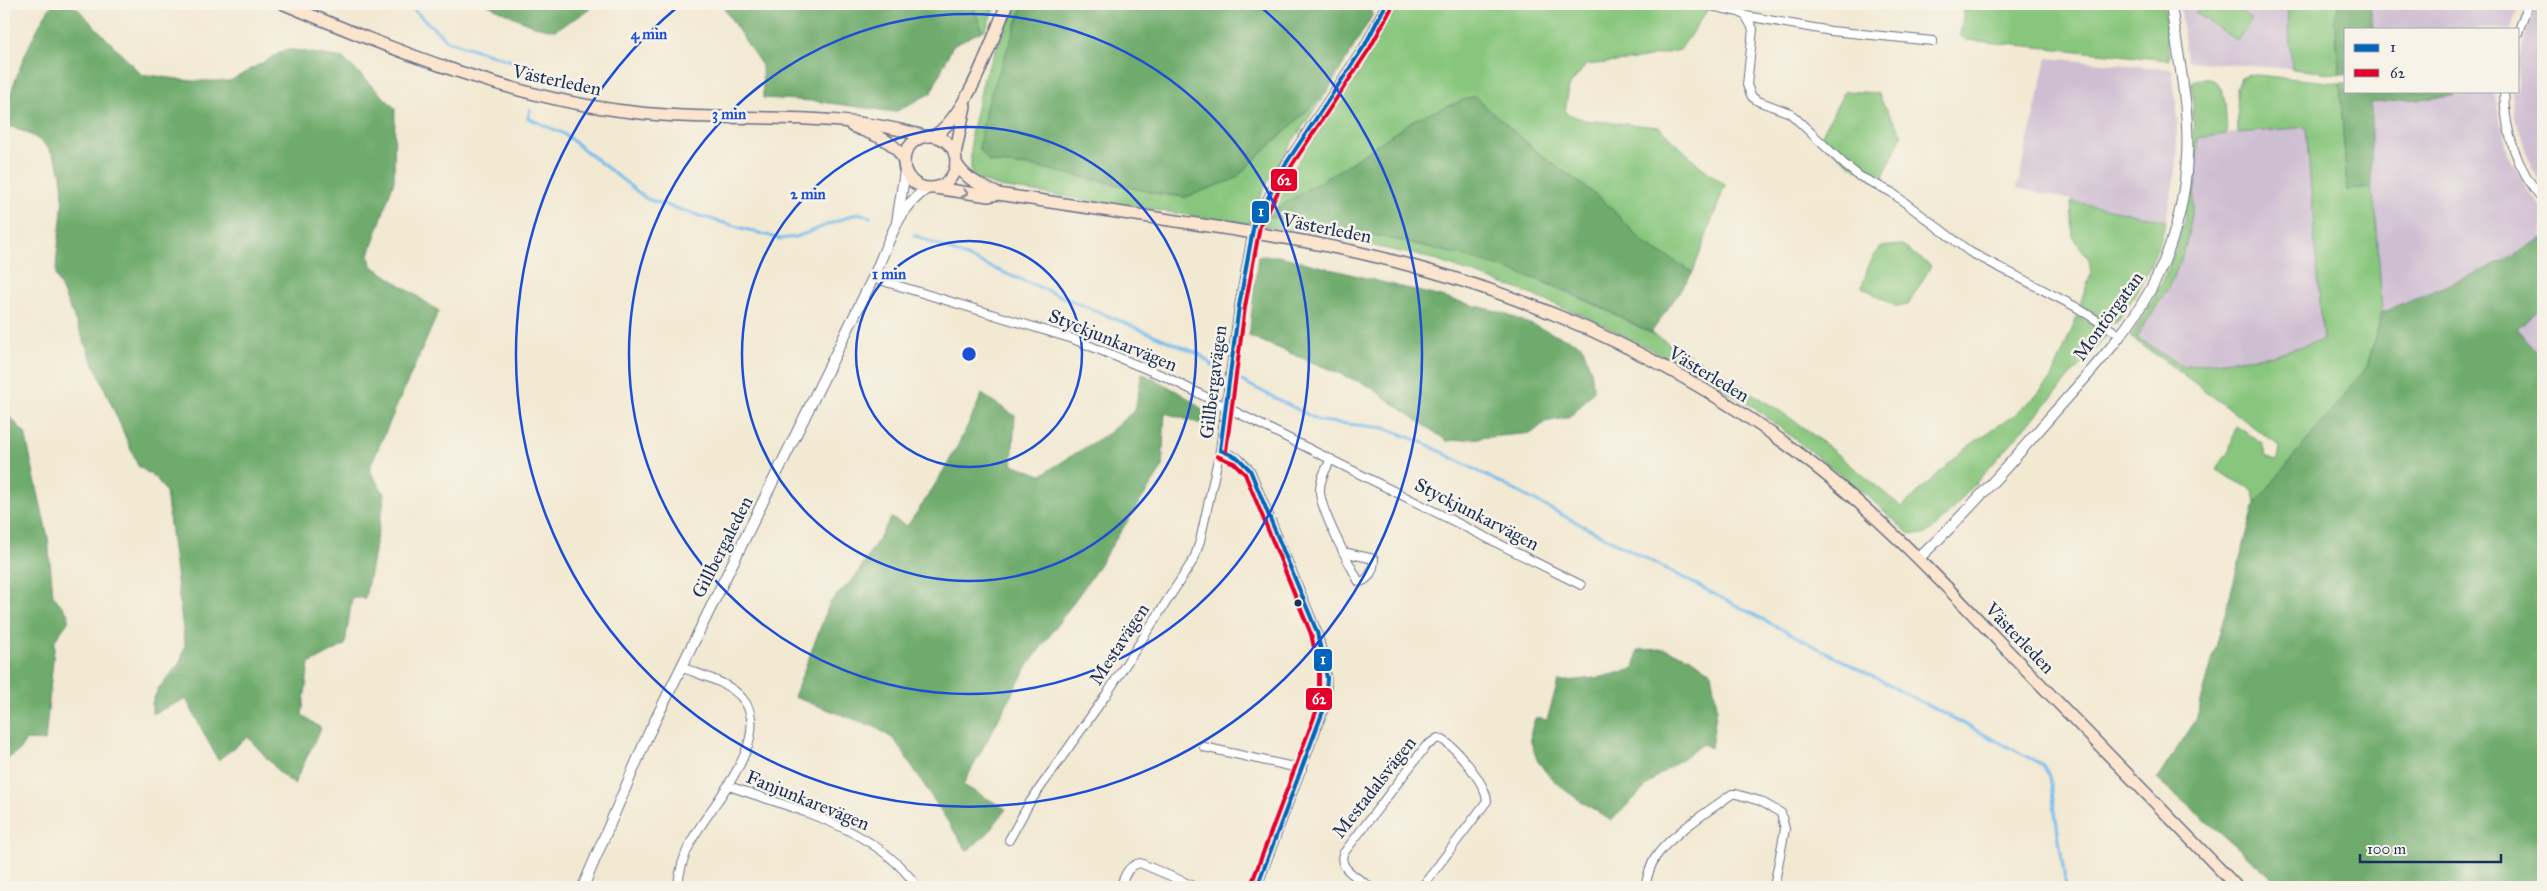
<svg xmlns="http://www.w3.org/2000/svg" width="2547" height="891" font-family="'IM FELL Great Primer',serif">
<rect width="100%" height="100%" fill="#f7f3e8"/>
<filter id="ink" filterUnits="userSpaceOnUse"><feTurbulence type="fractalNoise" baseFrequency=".02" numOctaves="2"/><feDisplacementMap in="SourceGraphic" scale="10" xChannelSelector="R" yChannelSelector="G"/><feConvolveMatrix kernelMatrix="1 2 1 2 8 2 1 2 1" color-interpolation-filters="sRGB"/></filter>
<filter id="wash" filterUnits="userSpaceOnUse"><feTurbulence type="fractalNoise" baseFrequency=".0096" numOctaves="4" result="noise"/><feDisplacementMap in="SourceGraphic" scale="20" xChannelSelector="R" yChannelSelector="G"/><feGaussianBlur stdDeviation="1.12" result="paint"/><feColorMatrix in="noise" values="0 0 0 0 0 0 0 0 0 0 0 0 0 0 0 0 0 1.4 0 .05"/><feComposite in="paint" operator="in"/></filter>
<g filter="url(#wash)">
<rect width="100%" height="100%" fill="#f2e9d2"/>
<g fill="#cebed2">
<path d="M2180 4H2287L2292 69 2187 61Z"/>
<path d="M2370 4H2519L2511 29H2373Z"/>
<path d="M2536 4H2543V183L2532 169 2514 115 2512 91H2518V58Z"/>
<path d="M2047 58 2172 69 2177 110V164L2166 221 2017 188Z"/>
<path d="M2494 92 2508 154 2528 191 2543 209V237L2502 262 2382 313 2376 213 2369 160 2371 103Z"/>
<path d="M2306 126 2323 340 2273 355 2182 366 2136 337 2160 304 2194 203 2198 137Z"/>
<path d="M2543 307V359L2516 328Z"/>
</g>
<g fill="#88c67d" stroke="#527a6e">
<path d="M974 4H996L985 30 982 31 973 9Z"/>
<path d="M1015 4H1024L1016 23 989 162 1037 167 1160 194 1186 197 1275 142 1328 90C1299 133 1266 175 1249 224L1000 187 971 177V134L984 78Z"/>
<path d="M1394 4H1684L1708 9 1680 50 1634 60 1586 65 1569 86 1565 113 1585 120 1659 127 1699 165 1725 185 1693 272 1645 244 1602 199 1541 155 1415 119 1349 164 1265 216C1354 230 1446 244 1530 277 1618 311 1701 359 1780 411 1820 438 1863 476 1902 507L1967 447 2014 415 2036 396 2053 376 2077 317 2105 330 2104 339 1940 523 1924 535 1908 533 1871 499 1755 408 1676 362 1591 319 1515 288 1429 258 1324 235 1260 226 1264 216 1302 156 1361 71Z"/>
<path d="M1965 4H2164L2169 60 1966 40 1960 35Z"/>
<path d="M2201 4H2229L2252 19 2237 41 2195 12Z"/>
<path d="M2287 4H2339L2334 21 2340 74 2292 69Z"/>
<path d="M2247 74 2340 83 2347 190 2371 188 2376 213 2382 313 2367 367 2255 504 2253 490 2216 470 2229 451 2236 426 2262 443 2266 456 2275 460 2278 459 2280 446C2229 410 2181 371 2130 337 2189 251 2197 183 2192 82 2197 79 2201 79 2207 79 2229 79 2225 119 2227 134L2198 138C2196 177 2194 230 2178 267 2167 293 2152 315 2136 337L2182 366 2273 355 2323 340 2306 127 2238 133 2237 87 2241 77Z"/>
<path d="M1845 91 1877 93 1902 135 1880 183C1858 171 1837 157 1820 138Z"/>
<path d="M2071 201 2166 221C2157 259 2138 292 2116 323H2109L2080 304 2091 274 2089 259 2073 237Z"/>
<path d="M1901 245 1931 266 1908 305 1895 306 1862 287 1868 267 1879 247Z"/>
</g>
<g fill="#6eab6c" stroke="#446d65">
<path d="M53 4H73L141 74 192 81H230L287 49 343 58 395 108 394 181 369 255 371 265 439 311 369 469 385 495 365 598H352L345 645 309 664 302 715 321 728 294 784 282 775 248 737 218 760 186 699 152 714V703L158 689 180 663 185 646 166 492 157 479 138 466 56 276C56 213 90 146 4 125 4 100 36 23 53 4Z"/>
<path d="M486 4H594L586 12 555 30 534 26Z"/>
<path d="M721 4H973L982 31 953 45 931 93 895 112 813 101 763 98 762 66Z"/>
<path d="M1024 4H1371L1372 16 1328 90 1235 179 1186 197 1160 194 1037 167 989 162 979 148 986 107Z"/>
<path d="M2339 4H2370L2373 29H2346V74H2340L2334 21Z"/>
<path d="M2340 83H2346V91H2442L2456 96 2371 103V188L2347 190Z"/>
<path d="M1474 96 1541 155 1602 199 1645 244 1693 272 1651 333C1611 312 1570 290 1527 276 1441 246 1354 230 1264 216L1349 164 1415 119Z"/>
<path d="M2543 237V307L2516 328 2543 359V887H2283L2157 779 2196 720 2255 504 2367 367 2382 313 2502 262Z"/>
<path d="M1258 256H1279L1500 312 1582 345 1591 371 1594 390 1571 417 1545 422 1532 433 1447 441 1367 385 1249 336Z"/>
<path d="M1142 373C1169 388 1201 399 1215 428L1165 413 1162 468 1090 579 1025 670 963 785 1006 809 988 833 967 851 895 740 875 727 794 697 830 602 856 576 891 518 907 526C938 484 962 441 982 394L1015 416 1012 464 1041 475 1107 434 1135 410Z"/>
<path d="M4 411 25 433 48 538 53 595 68 614V622L55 640 45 741 26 740 19 751 4 761Z"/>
<path d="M1664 649 1690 657 1711 672 1717 707 1711 748 1703 744 1656 777 1611 821C1581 799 1539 782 1531 741 1529 734 1533 725 1535 718L1547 720 1558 682 1602 677 1634 669 1638 650Z"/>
</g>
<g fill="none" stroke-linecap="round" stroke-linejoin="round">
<g stroke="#77bdee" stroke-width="3">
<path d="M407 4 448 41 531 67 539 72V78"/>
<path d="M530 110 528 118 564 134 647 199 700 216 780 239 796 237 858 213 870 217"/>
<path d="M914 235 1199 354 1220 371"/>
<path d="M1236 378 1320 421 1385 428 1424 443 2043 765 2050 777 2066 887"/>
</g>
</g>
</g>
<g filter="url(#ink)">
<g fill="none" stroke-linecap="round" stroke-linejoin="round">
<defs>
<g id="minor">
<path d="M1702 4 1739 12 1746 16 1831 31 1933 41"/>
<path d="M1746 16 1753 29 1747 85 1752 97 1758 101 1790 113 1845 165 1859 176 1891 192 1970 252 2076 307 2120 335"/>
<path d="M2518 33 2528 4"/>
<path d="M2504 91C2505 133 2516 167 2543 200"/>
<path d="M873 278 1073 339 1166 377 1581 585"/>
<path d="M1220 450 1238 458 1250 470 1317 632C1324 657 1330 681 1325 706L1257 887"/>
<path d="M1331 459C1326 469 1319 481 1320 492 1321 512 1349 563 1359 582 1369 581 1374 569 1374 559L1343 552"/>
<path d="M1204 747 1302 769"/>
<path d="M729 786C793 809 878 828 917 887"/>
<path d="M1009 840 1030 802 1106 695 1194 559 1200 541 1220 450 1239 306 1254 224 1287 162 1365 45 1386 4"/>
<path d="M678 887C679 870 684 855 692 840 710 806 776 737 742 698 729 682 700 675 681 667"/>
<path d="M1120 887C1125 876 1127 866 1140 863L1196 887"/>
<path d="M1370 887C1360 879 1338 869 1343 854L1426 746 1438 738C1454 743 1486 784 1487 801L1422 887"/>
<path d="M1645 887C1647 878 1650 866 1655 858 1669 836 1710 810 1732 794H1736L1760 801 1781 813 1785 829 1774 887"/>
</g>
<g id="tertiary">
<path d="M897 222 905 171"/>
<path d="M1919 558C1966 514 2010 464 2052 415 2090 372 2132 329 2157 277 2175 240 2185 199 2187 157 2190 106 2177 54 2171 4"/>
<path d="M583 887 648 735 873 278C887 247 898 206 928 188"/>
</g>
<g id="secondary">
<path d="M284 4C397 51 510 98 632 112 729 124 829 108 924 136"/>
<path d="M852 126C873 135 895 139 904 161"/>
<circle cx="930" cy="162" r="26"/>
<path d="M934 136C968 114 991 42 1007 4"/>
<path d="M955 154 965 106"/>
<path d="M956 163C966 180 981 185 998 194L1229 229"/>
<path d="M935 188 989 196 998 194"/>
<path d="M1279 237C1474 269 1659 343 1815 466 1886 522 1947 587 2009 652 2085 730 2161 809 2237 887"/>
</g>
</defs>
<use href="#minor" stroke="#667087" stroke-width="10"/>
<use href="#tertiary" stroke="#667087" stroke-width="12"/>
<use href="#secondary" stroke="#667087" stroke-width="14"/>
<use href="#minor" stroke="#fff" stroke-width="8"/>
<use href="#tertiary" stroke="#fff" stroke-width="10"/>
<use href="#secondary" stroke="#fce5cf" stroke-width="11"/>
<defs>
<path id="secondary-bridge" d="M1229 229 1279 237"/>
</defs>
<use href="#secondary-bridge" stroke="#667087" stroke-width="14" stroke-linecap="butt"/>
<use href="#secondary-bridge" stroke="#fce5cf" stroke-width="11"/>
<defs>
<g id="bus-1">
<path d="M1220 450 1239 306 1254 224 1287 162 1365 45 1386 4"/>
<path d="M1220 450 1238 458 1250 470 1317 632 1327 678 1325 706 1257 887"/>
</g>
<g id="bus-2">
<path d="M1226 451 1245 307 1260 226 1292 165 1370 48 1392 7"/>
<path d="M1217 456 1234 463 1245 474 1311 634 1319 670V704L1251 885"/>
</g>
</defs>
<use href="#bus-1" stroke="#f7f3e8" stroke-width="8"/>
<use href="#bus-2" stroke="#f7f3e8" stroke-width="8"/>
<use href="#bus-1" stroke="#0065bd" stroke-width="4"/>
<use href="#bus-2" stroke="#e4002b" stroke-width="4"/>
</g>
<defs><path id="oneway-chevron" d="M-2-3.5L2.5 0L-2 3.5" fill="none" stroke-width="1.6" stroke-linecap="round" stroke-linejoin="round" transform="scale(1.25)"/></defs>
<use stroke="#8c8a96" href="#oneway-chevron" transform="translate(965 193) rotate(8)"/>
</g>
<g fill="none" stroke="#1d4ed8" stroke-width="2.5">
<circle cx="969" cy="354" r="113"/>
<circle cx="969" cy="354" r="227"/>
<circle cx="969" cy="354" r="340"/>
<path d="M1257 4A453 453 0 1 1 681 4"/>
</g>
<circle fill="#1b2f5e" stroke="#f7f3e8" stroke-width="2" cx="1298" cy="603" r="4.5"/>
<g text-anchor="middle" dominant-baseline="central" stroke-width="5" stroke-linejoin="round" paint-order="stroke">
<g font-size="19" fill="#1b2f5e" stroke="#f7f3e8">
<text transform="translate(557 80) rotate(12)">Västerleden</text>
<text transform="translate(1327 228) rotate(11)">Västerleden</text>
<text transform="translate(2108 316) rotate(-54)">Montörgatan</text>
<text transform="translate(1113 340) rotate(22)">Styckjunkarvägen</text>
<text transform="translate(1709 374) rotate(31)">Västerleden</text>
<text transform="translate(1213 382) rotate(-83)">Gillbergavägen</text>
<text transform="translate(1477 514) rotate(27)">Styckjunkarvägen</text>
<text transform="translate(722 547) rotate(-63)">Gillbergaleden</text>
<text transform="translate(2020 638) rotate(46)">Västerleden</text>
<text transform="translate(1119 644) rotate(-57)">Mestavägen</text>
<text transform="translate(1374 787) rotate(-52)">Mestadalsvägen</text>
<text transform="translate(808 800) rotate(22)">Fanjunkarevägen</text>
</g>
</g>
<circle cx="969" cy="354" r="8" fill="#1d4ed8" stroke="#f7f3e8" stroke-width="2.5"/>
<g font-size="15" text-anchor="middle" font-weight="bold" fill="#1d4ed8" stroke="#f7f3e8" stroke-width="5" stroke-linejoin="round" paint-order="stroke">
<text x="649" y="39">4 min</text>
<text x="729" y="119">3 min</text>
<text x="808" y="199">2 min</text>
<text x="889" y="279">1 min</text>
</g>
<g stroke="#f7f3e8" stroke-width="2">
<rect x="1270" y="168" width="28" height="24" rx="5" fill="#e4002b"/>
<rect x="1251" y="200" width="19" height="24" rx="5" fill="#0065bd"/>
<rect x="1313" y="648" width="20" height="24" rx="5" fill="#0065bd"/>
<rect x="1305" y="687" width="28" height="24" rx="5" fill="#e4002b"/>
</g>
<g font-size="14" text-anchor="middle" font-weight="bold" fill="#fff">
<text x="1284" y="185">62</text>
<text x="1261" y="216">1</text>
<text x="1323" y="664">1</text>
<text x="1319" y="704">62</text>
</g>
<rect width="2547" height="891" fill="none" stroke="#f7f3e8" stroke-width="20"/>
<rect x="2344" y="28" width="175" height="65" fill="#f7f3e8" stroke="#9fa5b1"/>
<rect x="2354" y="44" width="25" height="8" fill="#0065bd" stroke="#9fa5b1"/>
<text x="2390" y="52" font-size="15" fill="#1b2f5e">1</text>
<rect x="2354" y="69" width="25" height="8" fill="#e4002b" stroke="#9fa5b1"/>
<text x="2390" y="78" font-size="15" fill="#1b2f5e">62</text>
<path d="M2360 854v8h141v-8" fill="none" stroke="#1b2f5e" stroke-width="2.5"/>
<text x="2367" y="854" font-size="15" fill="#1b2f5e" stroke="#f7f3e8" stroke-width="4" paint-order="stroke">100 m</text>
</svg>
